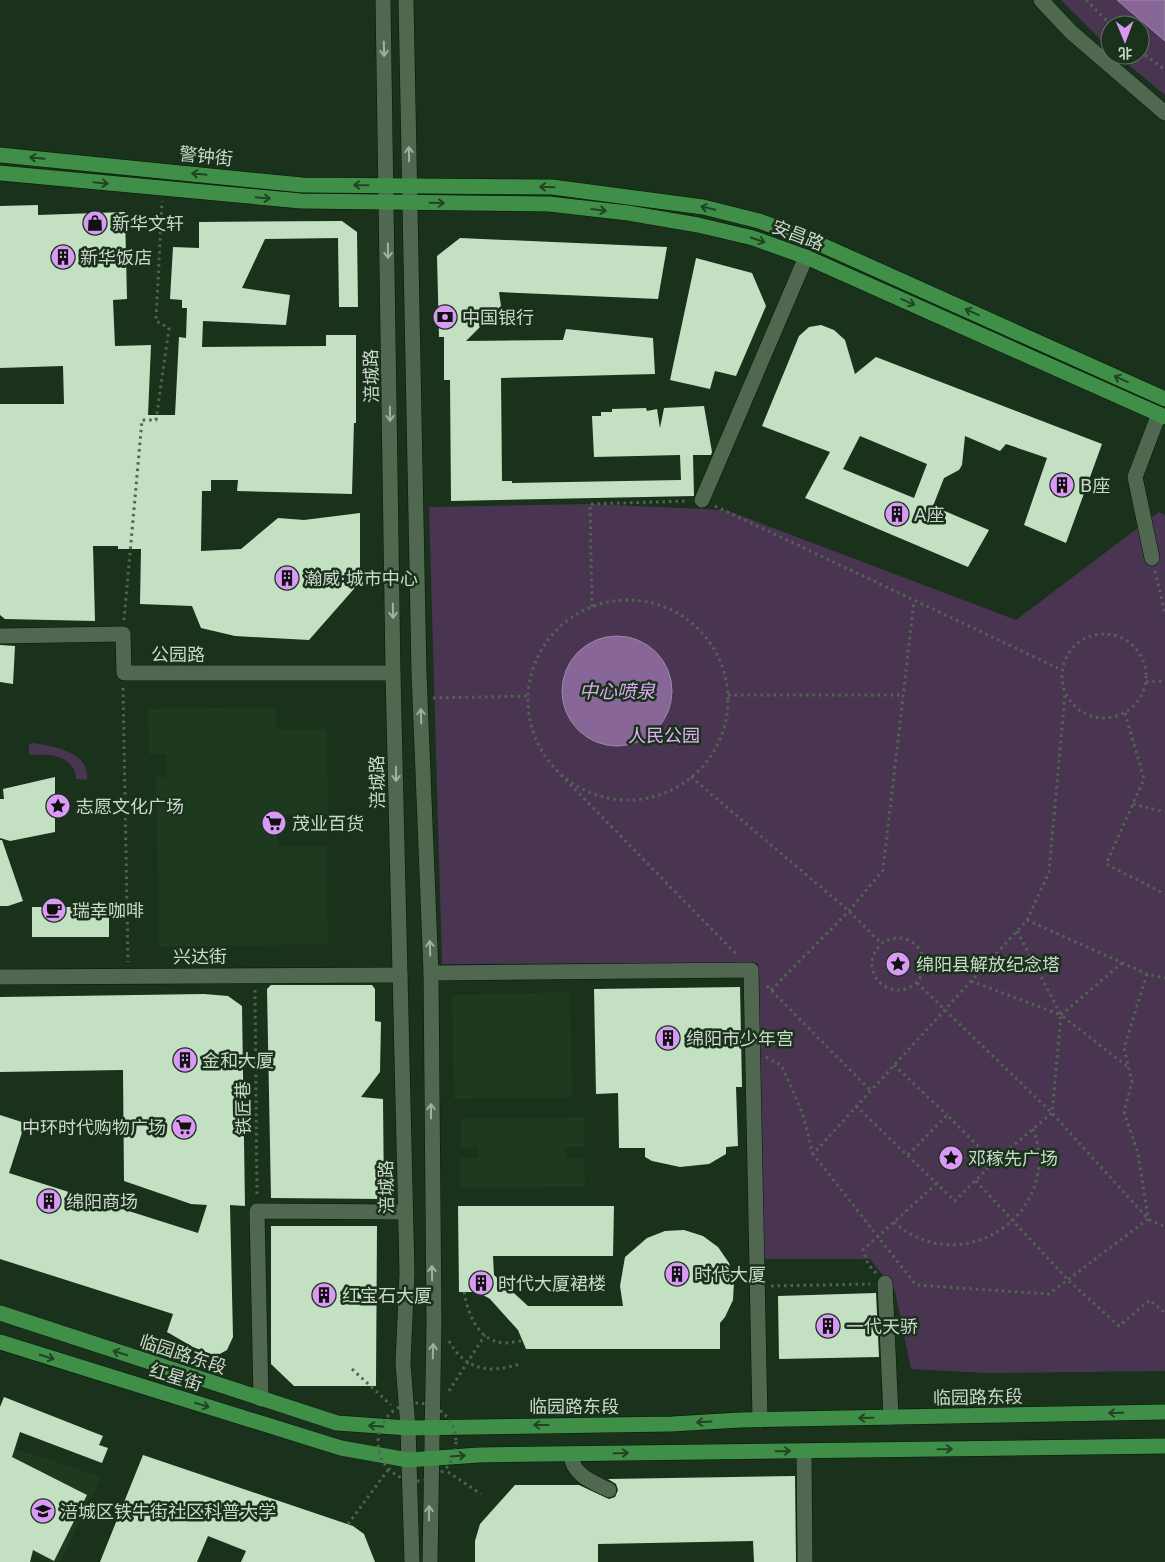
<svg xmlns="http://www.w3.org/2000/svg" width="1165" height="1562" font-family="'DejaVu Sans','Noto Sans SC',sans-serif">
<rect width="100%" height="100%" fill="#1a311b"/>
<g fill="#1d3a1e">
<path d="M276 707V729H327L328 814 277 815 278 846H326L328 944 159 947 156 777H167V754H149L148 709Z"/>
<path d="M570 992 572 1097 454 1099 452 995Z"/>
<path d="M584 1117V1147H565L566 1159H584L585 1187 460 1188V1158L479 1157 478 1147 461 1148V1119Z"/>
<path d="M0 1444 102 1477 60 1562H49L0 1545Z"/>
</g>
<g fill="#493452">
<path d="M1061 0H1165V95L1117 55H1140V25H1110V49Z"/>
<path d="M590 504 726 510 1016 620 1159 512 1165 515V1371L986 1373 911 1369 895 1291 870 1259H763L758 963 442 964 429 507Z"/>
<path d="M34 743C54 747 90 751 87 780L76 779C75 755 48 753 29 755V744Z"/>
</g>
<g fill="#886697" stroke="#9c88a7">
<path d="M1117 0H1165V41Z"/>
<circle cx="617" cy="691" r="55"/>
</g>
<g fill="#c4e0c3" fill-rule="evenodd">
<path d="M38 205V215L125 212 127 299 113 300 115 346 151 345 148 415H175L179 337 186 338 187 308H182V300L170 299 173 247 199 248V222L342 221 357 232 358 307H339L338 238 265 239 242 288 290 295 286 325 203 321 202 347 326 346V335H356V423H354L352 494 237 491 238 480H211V491H202L201 551 241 549 278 518 304 520 360 513V582L309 640 235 636 201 628 192 606 140 604 141 549H118V546H93L95 621 5 619 0 615V404H64L63 366 0 368V206Z"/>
<path d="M460 238 667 247 658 299 499 292 501 306 466 341 563 340 566 329 653 338 655 374 501 378 502 481H512V483L681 480 680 455 594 457 592 416H601V412H612V409L646 408 647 411 657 409 660 428 664 408 704 406 712 452 711 455H693L694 496 451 501 450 380H444V337H439L437 256Z"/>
<path d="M696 258 752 273 766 306 736 376 715 371 710 389 670 380Z"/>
<path d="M821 325 834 330 845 340 855 374 876 357 1102 444 1066 543 1024 525 1047 458 1006 444 1000 451 965 436 962 465 959 470 944 478 933 506 989 530 968 567 805 498 830 452 762 426 799 336 809 327ZM860 436 927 464 914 498 843 469Z"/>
<path d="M0 645 15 646 13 684 0 682Z"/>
<path d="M55 777V832L10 841 0 838V799H4L3 789Z"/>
<path d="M0 840H2L23 901 8 906H0Z"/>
<rect x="32" y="907" width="77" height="30"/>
<path d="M271 985H372L375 989V1021L381 1022 380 1072 361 1097 383 1099 384 1199 271 1198 267 989Z"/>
<path d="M740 987 742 1087H736L738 1146 726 1147V1154L709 1164 680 1167 652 1161 645 1157V1148H619L618 1093 596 1094 594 989Z"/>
<path d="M204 994 228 996 242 1006 245 1206 230 1205 233 1337 227 1350 216 1356 193 1347 167 1332 173 1314 0 1259V1115L25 1123 9 1173 198 1233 207 1205 191 1204 124 1181 123 1070 0 1072V997Z"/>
<path d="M458 1206H614L613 1256H493L494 1275 528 1306H623L620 1286 625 1257 647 1238 665 1231 684 1230 703 1236 718 1247 729 1263 734 1281 733 1300 725 1317 720 1323V1349H526L518 1330 490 1299 478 1292H459Z"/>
<path d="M271 1226H377L376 1386H294L271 1364Z"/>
<path d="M876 1293 879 1357 779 1359 778 1296Z"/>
<path d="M4 1397 103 1436 99 1445 108 1448 102 1463 20 1432 12 1457 87 1495 54 1561 33 1550 30 1562H0V1407Z"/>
<path d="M143 1455 353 1526 364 1534 375 1562H241L246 1551 208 1536 197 1562H100Z"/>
<path d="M795 1476 796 1562H754L753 1541 598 1544V1562H475V1541L480 1524 515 1485H579L609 1499 615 1497 618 1490 616 1484 608 1479Z"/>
</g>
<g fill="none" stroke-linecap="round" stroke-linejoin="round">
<defs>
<g id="minor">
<path d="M383 0 393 673 407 1273 403 1363 408 1428 412 1562"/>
<path d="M406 0 419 673 431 973 434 1322 430 1562"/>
<path d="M1041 0 1071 32 1165 113"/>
<path d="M702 500 806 257"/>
<path d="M1152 558 1135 477 1159 414"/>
<path d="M0 636 123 634 124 673H393"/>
<path d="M431 973 751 970 760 1420"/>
<path d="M0 977 400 975"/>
<path d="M885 1283 891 1417"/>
<path d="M261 1399 257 1211 405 1212"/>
<path d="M804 1451 805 1562"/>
<path d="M571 1454C572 1475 592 1482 609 1490"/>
</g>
<g id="major">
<path d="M0 155 302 185 552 187 703 207 759 221 813 241 1165 399"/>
<path d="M0 173 301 201 549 204 628 213 698 225 753 238 806 257 1165 417"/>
<path d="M0 1313 337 1423 408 1428 672 1424 740 1420 1165 1412"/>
<path d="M0 1342 341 1448 408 1460 479 1455 1165 1446"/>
</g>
</defs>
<use href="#minor" stroke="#041905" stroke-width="16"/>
<use href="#major" stroke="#041905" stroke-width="16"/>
<g stroke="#506551" stroke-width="3" stroke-dasharray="2.5 4" stroke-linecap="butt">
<path d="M1086 0 1111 25"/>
<path d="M1140 51 1165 70"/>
<path d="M715 506 1062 670"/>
<path d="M1155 571 1165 613"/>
<circle cx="628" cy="700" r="100"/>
<path d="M592 607 590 504 687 501"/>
<path d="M124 620 142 420H156L169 328 156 321 162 201"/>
<circle cx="1104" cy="676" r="42"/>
<path d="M1146 682 1165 681"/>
<path d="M123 688 128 962"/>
<path d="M728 695H903"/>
<path d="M433 698 528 696"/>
<path d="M1125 713 1144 779 1106 864 1165 894"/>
<path d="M561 775 737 955"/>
<path d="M691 777 849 911 881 943"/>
<path d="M1133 804 1165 812"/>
<path d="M1027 920 1049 872 1065 694"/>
<path d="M1017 931 1061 1015 1129 1068"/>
<circle cx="898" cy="964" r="26"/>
<path d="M1147 974 1124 1048 1132 1082 1124 1112 1138 1153 1148 1218"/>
<path d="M971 981 1061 1015 1052 1113 994 1162"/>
<path d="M917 983 1052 1113 1148 1219 1165 1227"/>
<path d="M767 986 871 1091"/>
<path d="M255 990 257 1196"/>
<path d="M771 990 849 911 883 870 914 601"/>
<path d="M1061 1015 1122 963"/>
<path d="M766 1057 782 1066 802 1112 813 1154"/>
<path d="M894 1065 947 1115"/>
<path d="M856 1106 955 1201 994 1162 947 1115 908 1155"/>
<path d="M976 1181 1069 1281 1119 1326 1150 1300 1165 1313"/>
<path d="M1148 1219 1049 1294 916 1285 813 1154 1027 920 1147 974 1165 978"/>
<path d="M894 1222C960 1282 1065 1214 1033 1129"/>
<path d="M876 1273 868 1264 863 1250 937 1183"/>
<path d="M771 1286 870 1284"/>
<path d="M464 1292C468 1313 477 1340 503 1343 510 1343 517 1341 523 1341"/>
<path d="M449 1341C465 1370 489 1374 519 1364"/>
<path d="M352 1369 391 1405"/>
<path d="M449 1391 485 1335"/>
<path d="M448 1472 481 1494"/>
<path d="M348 1524 388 1470"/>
</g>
<use href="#minor" stroke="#4f684f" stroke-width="15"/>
<use href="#major" stroke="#408f48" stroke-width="15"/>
<circle stroke="#506551" stroke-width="3" stroke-dasharray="2.5 4" stroke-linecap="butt" cx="417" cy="1442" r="39"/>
</g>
<defs><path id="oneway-shaft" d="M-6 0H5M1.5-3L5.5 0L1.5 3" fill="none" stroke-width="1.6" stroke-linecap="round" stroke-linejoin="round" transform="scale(1.25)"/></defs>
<g stroke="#a0b1a0">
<use href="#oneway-shaft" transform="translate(384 49) rotate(89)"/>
<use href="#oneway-shaft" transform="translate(409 154) rotate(-91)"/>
<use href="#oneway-shaft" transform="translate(388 251) rotate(89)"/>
<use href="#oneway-shaft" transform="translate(390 414) rotate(89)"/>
<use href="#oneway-shaft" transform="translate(393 611) rotate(89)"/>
<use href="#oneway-shaft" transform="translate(421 716) rotate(-92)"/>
<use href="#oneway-shaft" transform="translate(396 774) rotate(89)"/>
<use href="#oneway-shaft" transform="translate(430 948) rotate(-92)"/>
<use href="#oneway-shaft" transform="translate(431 1111) rotate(-90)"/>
<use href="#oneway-shaft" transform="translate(432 1273) rotate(-91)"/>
<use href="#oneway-shaft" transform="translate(433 1351) rotate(-88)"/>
<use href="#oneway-shaft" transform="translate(429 1513) rotate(-89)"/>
</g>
<g stroke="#224424">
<use href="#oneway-shaft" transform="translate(37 158) rotate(-174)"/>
<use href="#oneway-shaft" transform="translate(199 174) rotate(-174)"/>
<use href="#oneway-shaft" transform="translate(101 183) rotate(6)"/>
<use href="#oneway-shaft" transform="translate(361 185) rotate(-179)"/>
<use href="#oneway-shaft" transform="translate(547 187) rotate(-178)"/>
<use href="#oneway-shaft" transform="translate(263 198) rotate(5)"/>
<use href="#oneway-shaft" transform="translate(437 203) rotate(1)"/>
<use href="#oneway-shaft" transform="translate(708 208) rotate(-167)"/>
<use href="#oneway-shaft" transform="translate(599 210) rotate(7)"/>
<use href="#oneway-shaft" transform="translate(758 240) rotate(19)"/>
<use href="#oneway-shaft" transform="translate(908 302) rotate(24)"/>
<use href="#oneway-shaft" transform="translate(972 312) rotate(-156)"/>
<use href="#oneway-shaft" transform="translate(1121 379) rotate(-156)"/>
<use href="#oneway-shaft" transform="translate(120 1353) rotate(-162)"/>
<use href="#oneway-shaft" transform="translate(47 1357) rotate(17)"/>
<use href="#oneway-shaft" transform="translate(202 1405) rotate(17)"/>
<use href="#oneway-shaft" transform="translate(1116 1413) rotate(179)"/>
<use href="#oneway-shaft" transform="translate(866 1418) rotate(179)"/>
<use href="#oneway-shaft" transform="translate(704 1422) rotate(177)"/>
<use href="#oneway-shaft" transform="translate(541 1425) rotate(180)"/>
<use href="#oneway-shaft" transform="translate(376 1426) rotate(-177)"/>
<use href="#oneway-shaft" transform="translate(945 1449) rotate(-1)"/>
<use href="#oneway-shaft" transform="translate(783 1451) rotate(-1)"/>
<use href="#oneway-shaft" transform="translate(621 1453) rotate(-1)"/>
<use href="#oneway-shaft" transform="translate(458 1456) rotate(-4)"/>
</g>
<defs>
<symbol id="shop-disc" viewBox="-11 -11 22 22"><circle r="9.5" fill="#db99f6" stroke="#1a311b"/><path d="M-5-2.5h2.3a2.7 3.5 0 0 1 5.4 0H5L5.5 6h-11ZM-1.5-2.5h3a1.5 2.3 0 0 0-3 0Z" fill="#111"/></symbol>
<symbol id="building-disc" viewBox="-11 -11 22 22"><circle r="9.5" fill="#db99f6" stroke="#1a311b"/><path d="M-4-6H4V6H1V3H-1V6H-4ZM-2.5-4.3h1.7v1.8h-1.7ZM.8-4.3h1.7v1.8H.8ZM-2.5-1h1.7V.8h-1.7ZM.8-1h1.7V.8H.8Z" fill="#111"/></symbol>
<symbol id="bank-disc" viewBox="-11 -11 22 22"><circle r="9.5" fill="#db99f6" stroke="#1a311b"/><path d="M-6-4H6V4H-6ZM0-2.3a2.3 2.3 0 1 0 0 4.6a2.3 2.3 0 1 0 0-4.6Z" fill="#111"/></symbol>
<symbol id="sight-disc" viewBox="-11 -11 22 22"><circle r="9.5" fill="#db99f6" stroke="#1a311b"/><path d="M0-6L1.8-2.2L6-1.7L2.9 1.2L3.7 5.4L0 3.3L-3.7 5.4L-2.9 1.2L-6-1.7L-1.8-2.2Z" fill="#111"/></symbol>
<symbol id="supermarket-disc" viewBox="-11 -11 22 22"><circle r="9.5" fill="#db99f6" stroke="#1a311b"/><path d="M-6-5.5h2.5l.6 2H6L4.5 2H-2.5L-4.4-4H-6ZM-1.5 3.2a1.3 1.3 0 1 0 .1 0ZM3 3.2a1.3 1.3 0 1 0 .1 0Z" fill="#111"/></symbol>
<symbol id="cafe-disc" viewBox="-11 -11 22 22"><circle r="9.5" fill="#db99f6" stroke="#1a311b"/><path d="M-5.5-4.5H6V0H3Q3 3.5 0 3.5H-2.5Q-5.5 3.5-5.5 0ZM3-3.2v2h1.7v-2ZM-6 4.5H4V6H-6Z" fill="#111"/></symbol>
<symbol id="school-disc" viewBox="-11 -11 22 22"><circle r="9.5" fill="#db99f6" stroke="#1a311b"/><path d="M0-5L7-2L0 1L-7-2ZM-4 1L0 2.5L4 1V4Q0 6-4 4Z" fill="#111"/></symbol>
</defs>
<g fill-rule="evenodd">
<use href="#shop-disc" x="81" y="209" width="28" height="28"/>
<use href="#building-disc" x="49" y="243" width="28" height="28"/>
<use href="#bank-disc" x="431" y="303" width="28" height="28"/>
<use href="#building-disc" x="1048" y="471" width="28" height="28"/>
<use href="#building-disc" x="883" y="500" width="28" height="28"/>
<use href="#building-disc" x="273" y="564" width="28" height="28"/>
<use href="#sight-disc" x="44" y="792" width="28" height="28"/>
<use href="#supermarket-disc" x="260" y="809" width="28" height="28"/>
<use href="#cafe-disc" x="40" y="896" width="28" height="28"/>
<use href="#sight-disc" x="884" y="950" width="28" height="28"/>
<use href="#building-disc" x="654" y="1024" width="28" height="28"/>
<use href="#building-disc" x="171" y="1046" width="28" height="28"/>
<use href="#supermarket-disc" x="170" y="1113" width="28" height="28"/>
<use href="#sight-disc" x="937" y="1144" width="28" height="28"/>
<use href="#building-disc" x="35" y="1187" width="28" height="28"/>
<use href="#building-disc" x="663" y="1260" width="28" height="28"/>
<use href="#building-disc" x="467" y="1269" width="28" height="28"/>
<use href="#building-disc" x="310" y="1281" width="28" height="28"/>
<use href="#building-disc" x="814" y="1312" width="28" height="28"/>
<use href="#school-disc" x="29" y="1497" width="28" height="28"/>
</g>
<g text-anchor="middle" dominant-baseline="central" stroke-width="5" stroke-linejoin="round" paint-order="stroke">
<g font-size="18" fill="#cbd9cb" stroke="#1a311b">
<text transform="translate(206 156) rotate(6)">警钟街</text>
<text transform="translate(798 235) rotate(21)">安昌路</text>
<text transform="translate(371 376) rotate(-91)">涪城路</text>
<text x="178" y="654">公园路</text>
<text transform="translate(377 782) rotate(-91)">涪城路</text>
<text x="200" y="956">兴达街</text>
<text transform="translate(243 1108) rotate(-91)">铁匠巷</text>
<text transform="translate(386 1187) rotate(-91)">涪城路</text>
<text transform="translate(183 1354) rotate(18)">临园路东段</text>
<text transform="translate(176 1377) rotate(17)">红星街</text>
<text transform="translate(978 1397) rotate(-1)">临园路东段</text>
<text x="574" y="1406">临园路东段</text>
</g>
<g font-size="18" fill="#cbd9cb" stroke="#1a311b" text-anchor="start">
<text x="112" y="223">新华文轩</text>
<text x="80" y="257">新华饭店</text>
<text x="462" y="317">中国银行</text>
<text x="1080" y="485">B座</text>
<text x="914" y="514">A座</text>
<text x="304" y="578">瀚威·城市中心</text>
<text x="76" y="806">志愿文化广场</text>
<text x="292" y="823">茂业百货</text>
<text x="72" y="910">瑞幸咖啡</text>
<text x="916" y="964">绵阳县解放纪念塔</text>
<text x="686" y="1038">绵阳市少年宫</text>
<text x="202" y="1060">金和大厦</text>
<text x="166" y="1127" text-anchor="end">中环时代购物广场</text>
<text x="968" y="1158">邓稼先广场</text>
<text x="66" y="1201">绵阳商场</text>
<text x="694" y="1274">时代大厦</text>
<text x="498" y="1283">时代大厦裙楼</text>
<text x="342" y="1295">红宝石大厦</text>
<text x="846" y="1326">一代天骄</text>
<text x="60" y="1511">涪城区铁牛街社区科普大学</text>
</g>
<g font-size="18" fill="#e3aff8" stroke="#1a311b">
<text x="664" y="735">人民公园</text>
</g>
<g font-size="19" font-style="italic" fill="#ddaaf2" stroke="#1a311b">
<text x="617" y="691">中心喷泉</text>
</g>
</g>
<g transform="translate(1125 40) rotate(179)"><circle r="24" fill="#1a311b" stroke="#617461"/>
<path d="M0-4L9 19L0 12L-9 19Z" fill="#db99f6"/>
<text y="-8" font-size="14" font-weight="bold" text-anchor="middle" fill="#cbd9cb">北</text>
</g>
</svg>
